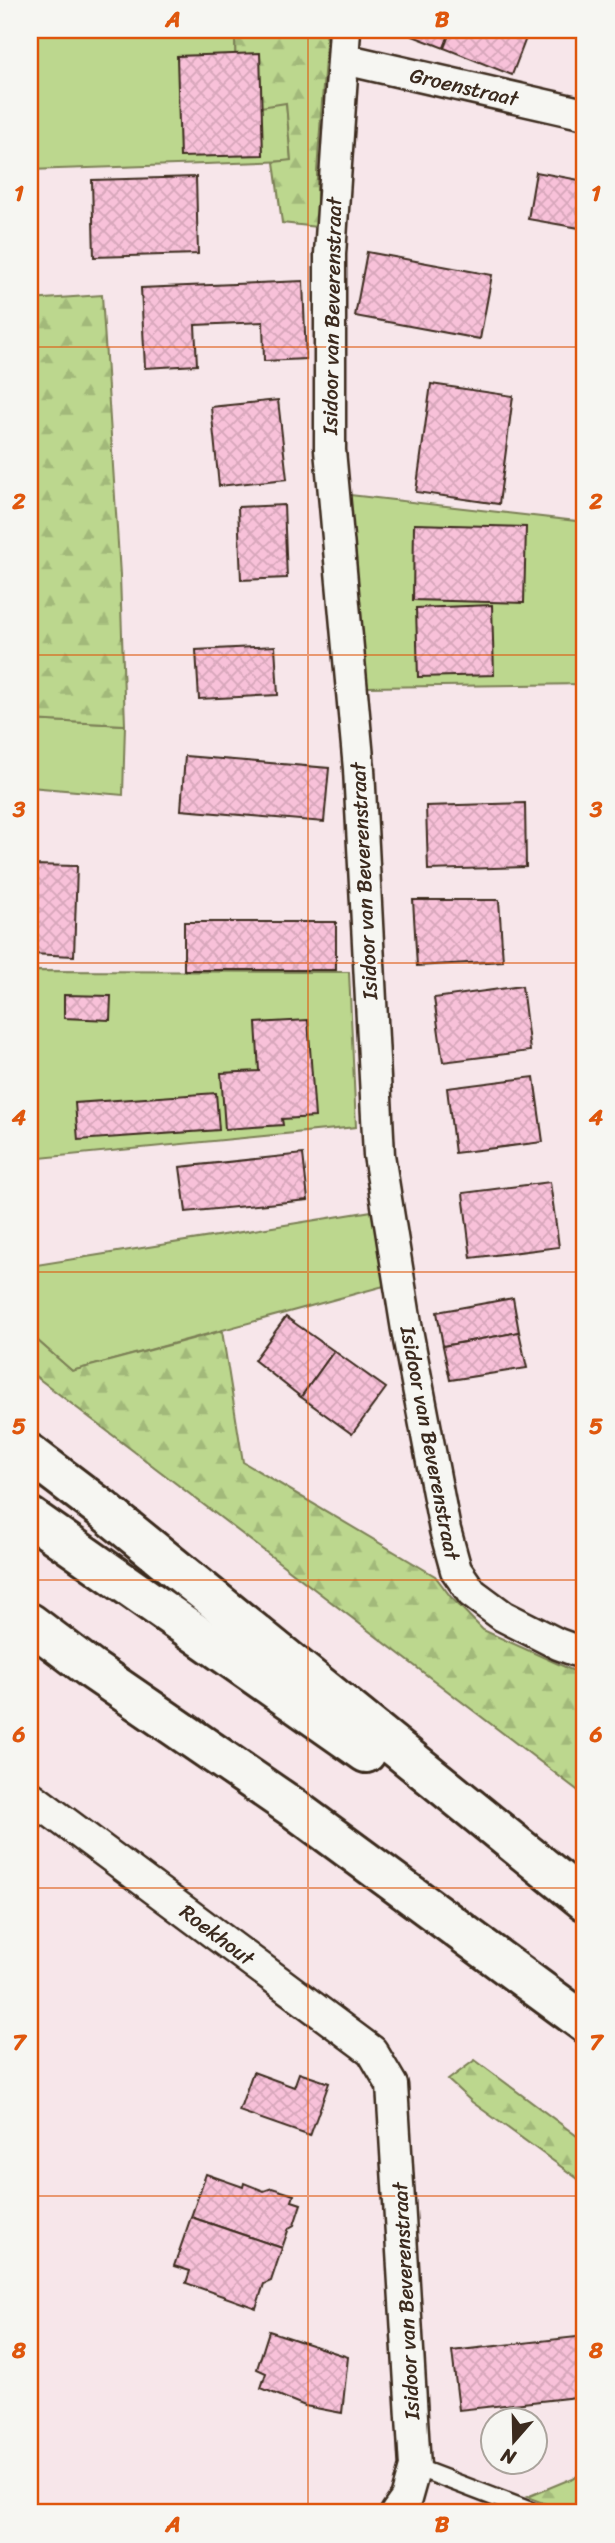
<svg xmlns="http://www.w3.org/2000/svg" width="615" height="2543" font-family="Sriracha,sans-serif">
<defs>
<pattern id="forest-firs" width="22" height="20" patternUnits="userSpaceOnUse" patternTransform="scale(1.75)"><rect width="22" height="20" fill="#bcd78e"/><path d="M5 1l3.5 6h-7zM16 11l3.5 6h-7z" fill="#a2b97a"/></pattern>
<pattern id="building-cross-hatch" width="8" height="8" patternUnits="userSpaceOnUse" patternTransform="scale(1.75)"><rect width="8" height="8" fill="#f8c1d9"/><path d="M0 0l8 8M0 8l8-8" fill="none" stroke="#d6a6ba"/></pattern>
</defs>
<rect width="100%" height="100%" fill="#f7e6ea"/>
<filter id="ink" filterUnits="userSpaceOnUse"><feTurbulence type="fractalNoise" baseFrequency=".0143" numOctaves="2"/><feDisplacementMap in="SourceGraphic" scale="14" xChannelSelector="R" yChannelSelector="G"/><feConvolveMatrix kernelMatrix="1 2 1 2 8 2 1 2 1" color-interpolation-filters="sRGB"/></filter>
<g filter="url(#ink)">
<g fill="#bcd78e" stroke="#7c8056" stroke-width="2">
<path d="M44 30H235L236 91 286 102 291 161 30 170V33Z"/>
<path d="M350 495 585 522V684L367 687Z"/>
<path d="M30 720 125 725 123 795 30 787Z"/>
<path d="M30 971 349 972 356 1127 30 1159Z"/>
<path d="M372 1211 384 1286 72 1371 30 1334V1266Z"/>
</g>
<g fill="url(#forest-firs)" stroke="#7c8056" stroke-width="2">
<path d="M235 30H327L317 172V227L282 223 274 162 291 160 286 103 261 107 236 91Z"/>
<path d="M102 295 120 575 125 725 30 720V300Z"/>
<path d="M222 1331 243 1462 435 1576 451 1597 483 1630 585 1676V1796L30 1372V1334L72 1371Z"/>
<path d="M475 2060 585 2142V2184L472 2102 448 2080Z"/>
<path d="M585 2473V2513H570L527 2497Z"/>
</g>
<g fill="url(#building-cross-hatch)" stroke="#3b2a1e" stroke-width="2">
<path d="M397 30H451L444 48Z"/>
<path d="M451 30H529L512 75 444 48Z"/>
<path d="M260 53 263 155 180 157 177 56Z"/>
<path d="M536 172 585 181V229L528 219Z"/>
<path d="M196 177 198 254 94 257 92 180Z"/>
<path d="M367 252 492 275 480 339 355 316Z"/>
<path d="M303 281 306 359 264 361 263 322 195 325 197 365 145 368 141 288Z"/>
<path d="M431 384 513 396 499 504 416 492Z"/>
<path d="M278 400 287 479 219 486 211 407Z"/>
<path d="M284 505 287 578 241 580 238 507Z"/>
<path d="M414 524 526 527 524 603 413 600Z"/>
<path d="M492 605 494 675 418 677 416 608Z"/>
<path d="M275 646 278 695 199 699 196 650Z"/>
<path d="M185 756 329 768 324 822 181 810Z"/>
<path d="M525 803 526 867 428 870 426 806Z"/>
<path d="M30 865 77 866 74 956 30 954Z"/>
<path d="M413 900H499L503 961 417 966Z"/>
<rect x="184" y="922" width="152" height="48"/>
<path d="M522 986 530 1051 443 1062 434 998Z"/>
<path d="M64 995 111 996 110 1020 64 1018Z"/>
<path d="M308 1020 315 1117 282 1119 283 1125 225 1129 221 1073 259 1071 256 1023Z"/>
<path d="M534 1077 543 1142 455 1153 447 1088Z"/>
<path d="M216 1093 219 1130 78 1140 75 1103Z"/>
<path d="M303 1154 308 1200 186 1212 180 1167Z"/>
<path d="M550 1182 559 1247 471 1258 463 1193Z"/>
<path d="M513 1298 519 1332 443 1346 437 1312Z"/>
<path d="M286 1317 334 1351 301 1397 254 1360Z"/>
<path d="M519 1332 527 1368 450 1380 443 1346Z"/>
<path d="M334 1351 386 1388 352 1434 301 1397Z"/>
<path d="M253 2072 294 2087 299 2073 329 2083 310 2136 239 2111Z"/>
<path d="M206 2174 243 2187 244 2183 264 2191 272 2188 294 2195 292 2201 301 2204 294 2225 289 2228 282 2248 191 2217Z"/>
<path d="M191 2217 282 2248 271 2281 264 2284 256 2308 186 2283 190 2271 174 2266Z"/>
<path d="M269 2331 348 2357 342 2413 305 2406 261 2388 266 2373 257 2369Z"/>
<path d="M585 2336V2396L459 2410 452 2351Z"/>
</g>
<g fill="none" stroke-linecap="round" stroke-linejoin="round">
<defs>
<g id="service">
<path d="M30 1827 45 1807"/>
<path d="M415 2467 536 2513"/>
</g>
<g id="minor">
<path d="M345 30 330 254V450L359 769 379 1155 407 1330 445 1530 456 1570 472 1593 503 1616 558 1644 585 1654"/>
<path d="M344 59 585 114"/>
<path d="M30 1796 372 2051 392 2085 415 2467 406 2499 396 2513"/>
</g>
<g id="motorway">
<path d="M30 1454 101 1508 585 1901"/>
<path d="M30 1517 366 1753"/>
<path d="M30 1623 91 1669 292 1807 585 2023"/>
</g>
</defs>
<use href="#service" stroke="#3b2a1e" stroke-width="21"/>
<use href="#minor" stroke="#3b2a1e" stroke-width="35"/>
<use href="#motorway" stroke="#3b2a1e" stroke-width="44"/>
<use href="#service" stroke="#f6f6f2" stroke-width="16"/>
<use href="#minor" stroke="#f6f6f2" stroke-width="30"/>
<use href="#motorway" stroke="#f6f6f2" stroke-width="38"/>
</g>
</g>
<path fill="none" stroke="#df570d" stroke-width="2" stroke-opacity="0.55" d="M308 30V2513M30 347H585M30 655H585M30 963H585M30 1272H585M30 1580H585M30 1888H585M30 2196H585"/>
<g text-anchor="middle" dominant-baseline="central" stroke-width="5" stroke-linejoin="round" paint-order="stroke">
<g font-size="21" fill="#3b2a1e" stroke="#f6f6f2">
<text transform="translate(464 87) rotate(13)">Groenstraat</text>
<text transform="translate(332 316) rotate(-89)">Isidoor van Beverenstraat</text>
<text transform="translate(364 881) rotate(-93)">Isidoor van Beverenstraat</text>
<text transform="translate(430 1443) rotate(79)">Isidoor van Beverenstraat</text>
<text transform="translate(217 1935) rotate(37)">Roekhout</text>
<text transform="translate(406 2301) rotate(-93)">Isidoor van Beverenstraat</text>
</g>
</g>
<rect width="615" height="2543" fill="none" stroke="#f6f6f2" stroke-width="77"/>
<g transform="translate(514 2441) rotate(200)"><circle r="33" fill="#f6f6f2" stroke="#aba49d" stroke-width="2"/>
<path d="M0-5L12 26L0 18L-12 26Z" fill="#3b2a1e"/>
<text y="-10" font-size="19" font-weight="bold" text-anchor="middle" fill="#3b2a1e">N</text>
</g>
<rect x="38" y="38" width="538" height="2466" fill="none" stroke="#df570d" stroke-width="2.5"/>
<g font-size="23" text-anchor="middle" font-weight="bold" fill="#df570d">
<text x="173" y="27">A</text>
<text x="442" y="27">B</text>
<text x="19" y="201">1</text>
<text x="596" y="201">1</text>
<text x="19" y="509">2</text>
<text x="596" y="509">2</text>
<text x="19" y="817">3</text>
<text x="596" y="817">3</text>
<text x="19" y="1125">4</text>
<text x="596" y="1125">4</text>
<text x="19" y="1434">5</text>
<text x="596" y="1434">5</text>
<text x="19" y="1742">6</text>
<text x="596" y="1742">6</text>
<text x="19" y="2050">7</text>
<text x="596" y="2050">7</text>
<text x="19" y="2358">8</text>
<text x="596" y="2358">8</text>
<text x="173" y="2532">A</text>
<text x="442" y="2532">B</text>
</g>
</svg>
